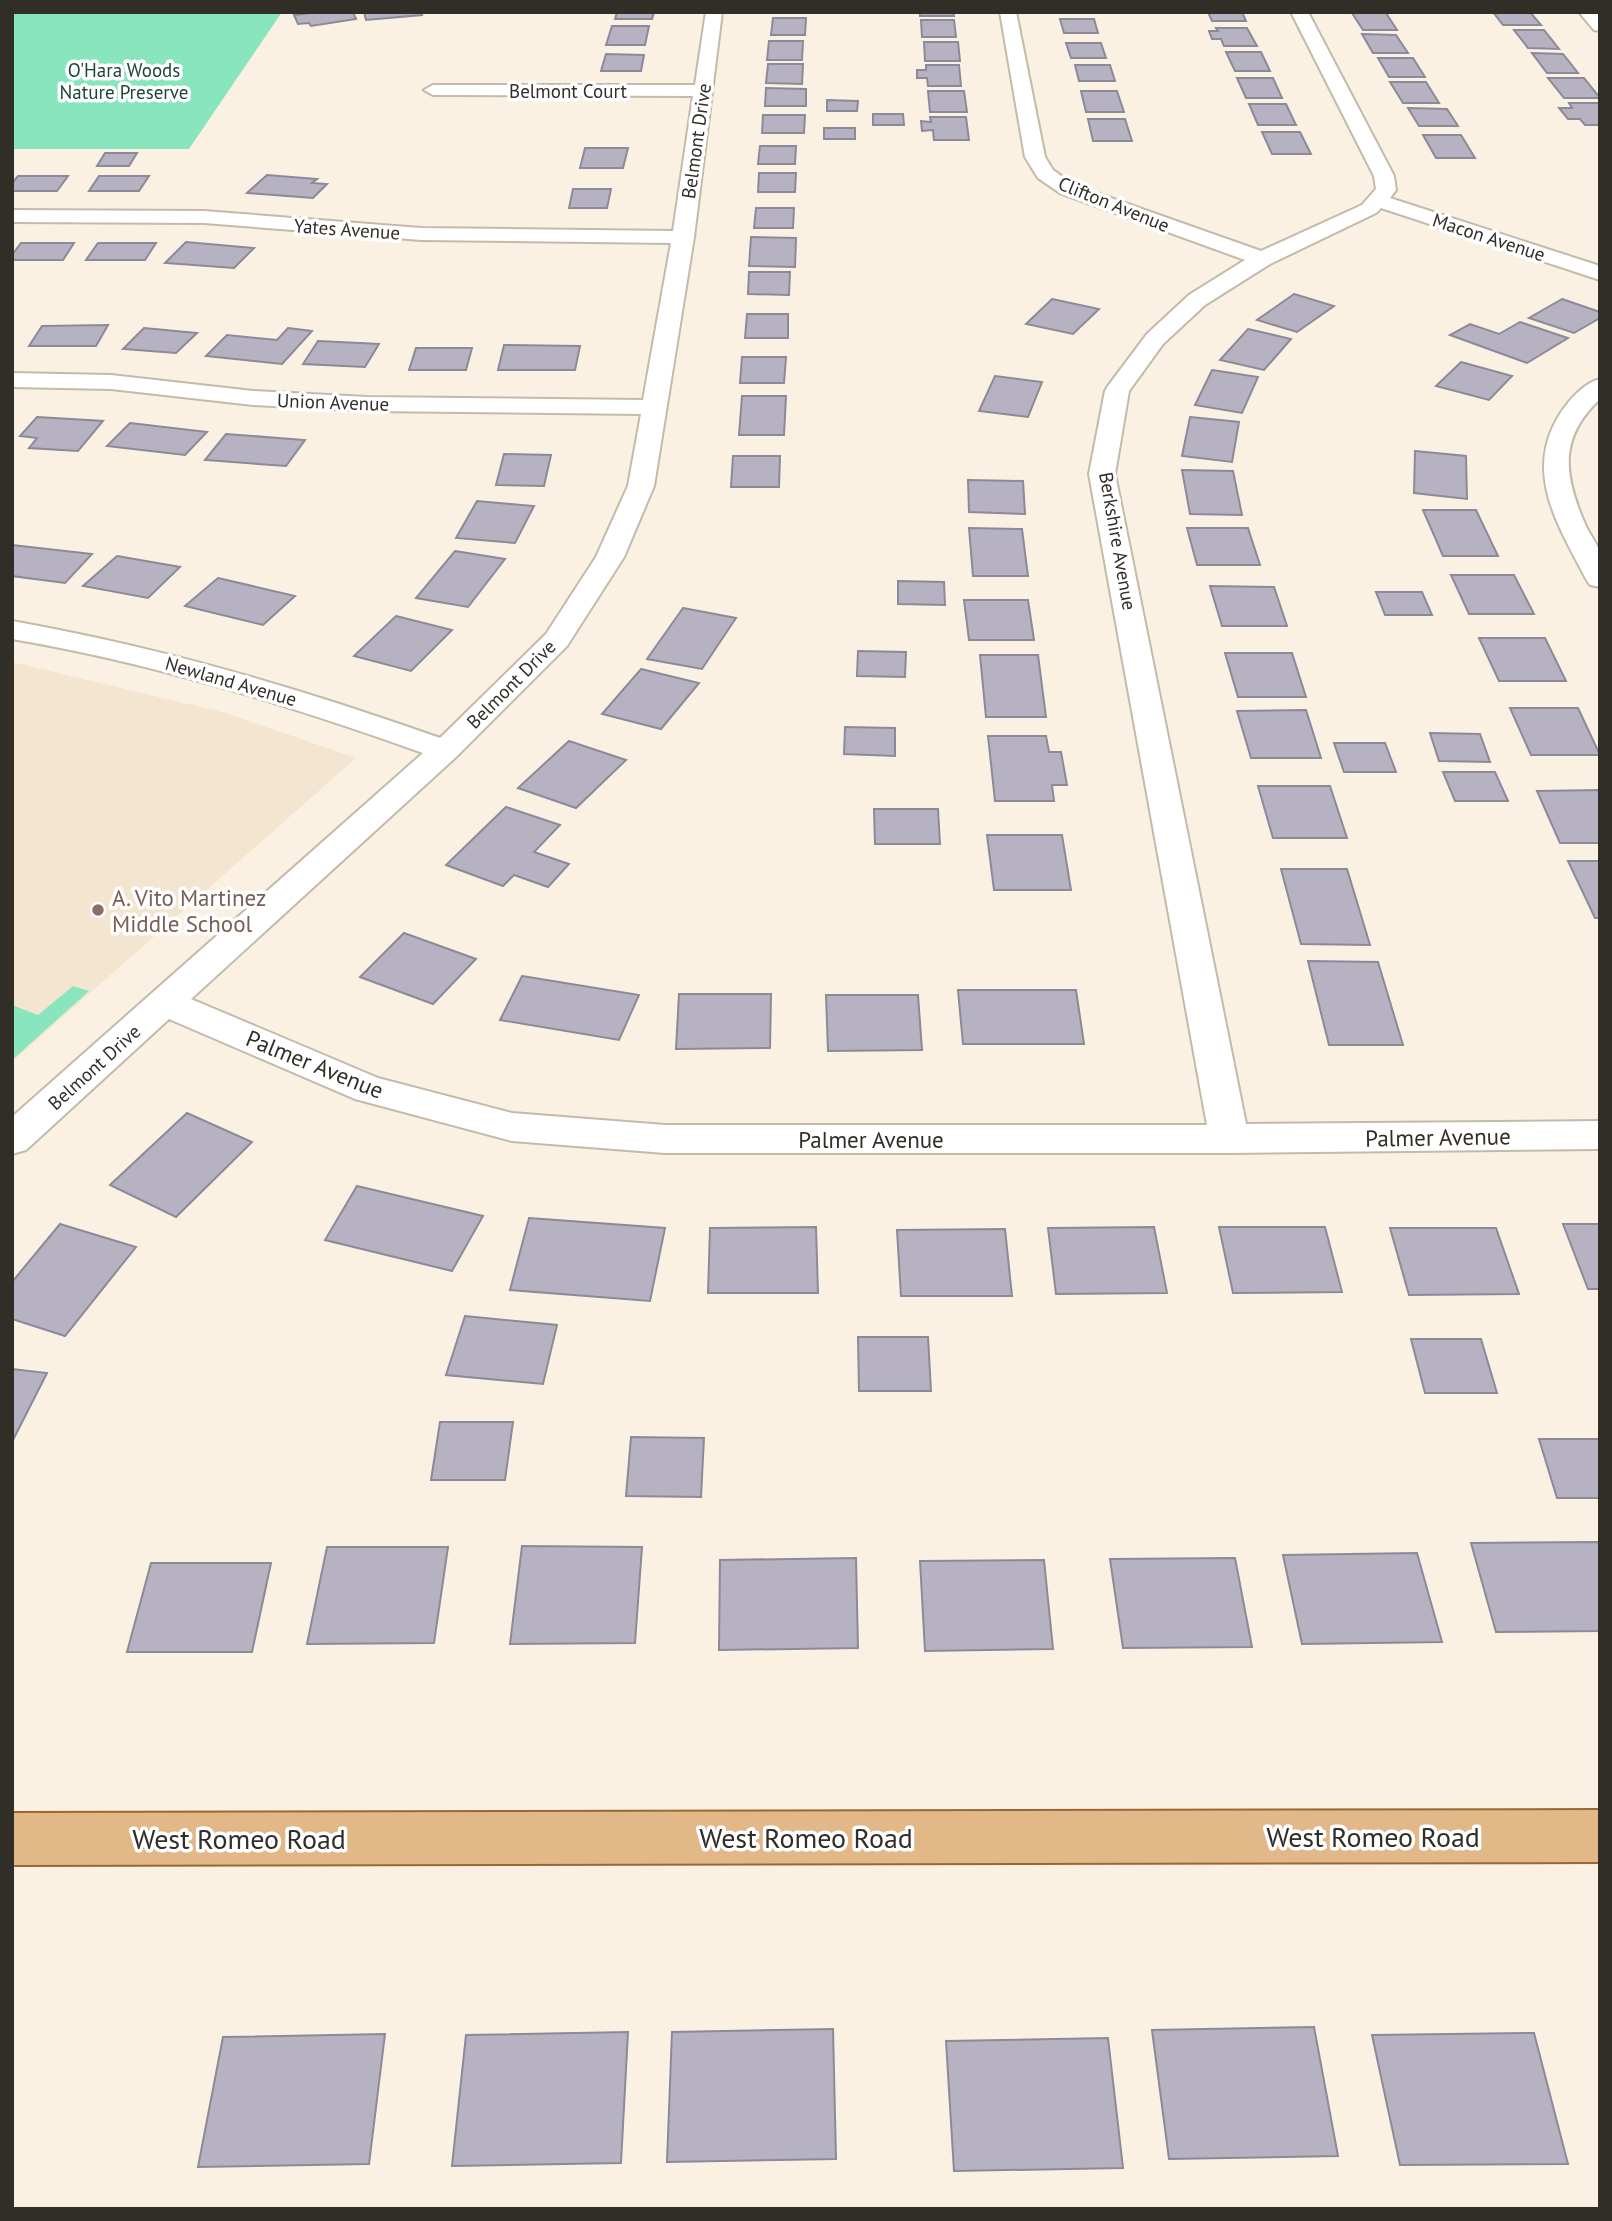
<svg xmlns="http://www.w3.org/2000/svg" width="1612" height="2221" font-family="'PT Sans',sans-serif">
<rect width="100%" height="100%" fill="#fbf1e3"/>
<path fill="#f3e5d0" d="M12 662 226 713 356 758 12 1062Z"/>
<g fill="#89e5bd">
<path d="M12 12H282L189 149H12Z"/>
<path d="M73 986 89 991 12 1060V1005L38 1015Z"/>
</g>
<g fill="#b6b2c2" stroke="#8c8998" stroke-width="2">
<path d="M320 12H353L356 19 311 26 309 23 298 24 294 15Z"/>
<path d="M364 12H421L422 15 366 20Z"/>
<path d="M617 12H654L652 19H615Z"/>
<path d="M920 12H953L954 16H920Z"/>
<path d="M1208 12H1242L1246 21H1212Z"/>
<path d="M1493 12H1530L1541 25H1503Z"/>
<path d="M1352 13H1386L1397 30H1363Z"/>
<path d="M773 18H806L805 35H771Z"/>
<path d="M1060 19H1094L1098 33H1064Z"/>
<path d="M921 20H954L956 37H922Z"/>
<path d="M612 26H649L645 45H606Z"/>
<path d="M1216 28H1247L1257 46H1224L1221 39H1212L1209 31H1218Z"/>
<path d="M1514 30H1544L1559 49 1528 48Z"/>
<path d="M1362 34 1396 35 1408 53H1373Z"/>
<path d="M769 41H803L802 60H767Z"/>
<path d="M924 42H958L960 61H925Z"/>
<path d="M1066 43H1101L1106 58H1071Z"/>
<path d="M1226 52H1261L1270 71H1235Z"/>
<path d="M1532 53 1563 54 1578 73H1547Z"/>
<path d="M606 54 644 55 641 71H601Z"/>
<path d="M1378 58H1413L1425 77H1389Z"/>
<path d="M768 64H803L802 84 766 83Z"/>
<path d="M926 65H959L961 86H928L927 78H917V70H926Z"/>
<path d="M1075 65H1110L1115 81H1079Z"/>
<path d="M1237 78H1273L1282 98H1246Z"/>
<path d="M1548 78H1584L1600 98H1564Z"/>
<path d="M1390 82H1426L1439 103H1403Z"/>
<path d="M766 88 806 89V106H765Z"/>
<path d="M928 91H964L967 112H930Z"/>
<path d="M1081 91H1117L1124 112H1086Z"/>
<path d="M827 100 858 101 857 111H827Z"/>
<path d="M1569 103H1600V125H1585L1580 119H1568L1559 108H1572Z"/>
<path d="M1249 104H1286L1296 125H1258Z"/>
<path d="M1408 108 1447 109 1458 126H1419Z"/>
<path d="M873 114H903L904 125H873Z"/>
<path d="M763 115H805L804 133H762Z"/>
<path d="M930 117H966L969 140H934L933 130 922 131 921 121 931 122Z"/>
<path d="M1088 119H1125L1132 141H1093Z"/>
<rect x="824" y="128" width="31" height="11"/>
<path d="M1262 132H1300L1311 154H1272Z"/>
<path d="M1423 135H1461L1475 158H1436Z"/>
<path d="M760 146H796L795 164H758Z"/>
<path d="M585 148H628L623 168H580Z"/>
<path d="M105 153H137L129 166H97Z"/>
<path d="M759 173H796L795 192H758Z"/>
<path d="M267 175 317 179 312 183 327 184 313 198 247 193Z"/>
<path d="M18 176H68L57 191H12V183Z"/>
<path d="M99 176H149L139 191H89Z"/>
<path d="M573 189H611L607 208H569Z"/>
<path d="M756 208H794L793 228H754Z"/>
<path d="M751 237 796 238 795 267 749 266Z"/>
<path d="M186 242 254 248 234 268 165 263Z"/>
<path d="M21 243H74L63 260H12V255Z"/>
<path d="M98 243H156L145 260H86Z"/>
<path d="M749 272H790L789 295 748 294Z"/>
<path d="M1294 294 1334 306 1297 332 1257 320Z"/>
<path d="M1052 299 1099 309 1073 334 1026 324Z"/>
<path d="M1562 299 1600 312V318L1574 333 1529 318Z"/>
<path d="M747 314H788V338H745Z"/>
<path d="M1520 322 1568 338 1527 363 1450 335 1470 324 1499 334Z"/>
<path d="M108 325 96 346H29L42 326Z"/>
<path d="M144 328 197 333 176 353 123 349Z"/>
<path d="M288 328 312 331 282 364 206 356 227 335 277 340Z"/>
<path d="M1248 329 1291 339 1264 370 1220 360Z"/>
<path d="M318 341 379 344 365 367 303 364Z"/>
<path d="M504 345 580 346 575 370H498Z"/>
<path d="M416 348H472L466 370H409Z"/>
<path d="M742 357H786L784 383H740Z"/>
<path d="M1461 362 1512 376 1489 400 1436 386Z"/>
<path d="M1212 370 1258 377 1242 413 1195 405Z"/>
<path d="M995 376 1042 382 1028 417 979 411Z"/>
<path d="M742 396H786L784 435H739Z"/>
<path d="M37 417 103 421 78 451 29 448 37 438 20 436Z"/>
<path d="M1190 417 1239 422 1232 462 1182 456Z"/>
<path d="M130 423 207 432 185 455 107 446Z"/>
<path d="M226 434 305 440 286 466 205 460Z"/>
<path d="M1415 451 1466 456 1467 499 1414 493Z"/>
<path d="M504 454 551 455 544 486 496 485Z"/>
<path d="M733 456H780L779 487H731Z"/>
<path d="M1182 470 1233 471 1242 515 1190 514Z"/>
<path d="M968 480 1023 481 1025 514 969 512Z"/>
<path d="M477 501 534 506 515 543 456 538Z"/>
<path d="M1423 510H1476L1498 556H1443Z"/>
<path d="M969 528 1022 529 1028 576H973Z"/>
<path d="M1187 528H1248L1260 565H1197Z"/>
<path d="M12 545 92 554 65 583 12 576Z"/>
<path d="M455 551 505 559 468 607 416 598Z"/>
<path d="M117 556 180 567 148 598 83 586Z"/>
<path d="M1451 575H1514L1534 614H1469Z"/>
<path d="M218 578 295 596 263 625 185 606Z"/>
<path d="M898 581 944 582 945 605 898 604Z"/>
<path d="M1210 586 1274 587 1287 626H1222Z"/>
<path d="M1376 592H1422L1432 615H1385Z"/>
<path d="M964 600H1028L1034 640H969Z"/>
<path d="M683 608 736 618 702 669 647 659Z"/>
<path d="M396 616 452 630 411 671 354 656Z"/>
<path d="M1479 638H1545L1566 681H1499Z"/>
<path d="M858 651 906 652 905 677 857 676Z"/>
<path d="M1225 653H1292L1306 697H1238Z"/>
<path d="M980 655H1038L1046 717H986Z"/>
<path d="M641 669 699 683 661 729 602 714Z"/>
<path d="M1510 708H1578L1600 755H1531Z"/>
<path d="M1306 710 1321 758H1251L1237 711Z"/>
<path d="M845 727 895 728V756L844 754Z"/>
<path d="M1430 733 1480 734 1490 762 1439 761Z"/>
<path d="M988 736H1046L1049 752H1061L1067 785H1052L1054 801H995Z"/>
<path d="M569 741 626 760 576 808 518 788Z"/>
<path d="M1334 743H1385L1396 772H1344Z"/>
<path d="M1443 772H1495L1508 801H1455Z"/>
<path d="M1258 786H1330L1347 838H1273Z"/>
<path d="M1600 790V843H1560L1537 791Z"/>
<path d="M506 807 560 825 534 852 569 864 548 887 514 875 503 886 446 865Z"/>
<path d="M874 809H938L940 844H875Z"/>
<path d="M987 835H1062L1071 890H994Z"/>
<path d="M1568 861H1600V918H1595Z"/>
<path d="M1281 869H1347L1370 945 1301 944Z"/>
<path d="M404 933 476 959 433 1004 360 977Z"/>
<path d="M1308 961 1378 962 1403 1045H1329Z"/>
<path d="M522 976 639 995 619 1040 500 1020Z"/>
<path d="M958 990H1076L1084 1044H963Z"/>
<path d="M679 994H771L770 1048 676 1049Z"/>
<path d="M826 995H918L922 1050 828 1051Z"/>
<path d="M187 1113 252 1142 176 1217 110 1185Z"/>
<path d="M357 1186 483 1216 452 1271 325 1240Z"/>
<path d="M529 1218 665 1228 650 1301 510 1290Z"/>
<path d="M60 1224 136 1247 65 1336 12 1319V1282Z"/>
<path d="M1563 1224H1600V1289H1588Z"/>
<path d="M816 1227 818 1293H708L710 1228Z"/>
<path d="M1154 1227 1167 1293 1056 1294 1048 1228Z"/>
<path d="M1219 1227H1325L1342 1292 1233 1293Z"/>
<path d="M1390 1228H1496L1519 1294 1409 1295Z"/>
<path d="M1005 1229 1012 1296H901L897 1230Z"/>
<path d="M465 1316 557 1325 543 1384 446 1375Z"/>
<path d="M858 1337H928L931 1391H859Z"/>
<path d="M1411 1339H1481L1497 1393H1425Z"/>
<path d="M12 1369 47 1373 12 1442Z"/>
<path d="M440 1422H513L505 1480H431Z"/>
<path d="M631 1437 704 1438 701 1497 626 1496Z"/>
<path d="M1539 1439H1600V1498H1557Z"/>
<path d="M1600 1542V1631L1496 1632 1471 1543Z"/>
<path d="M522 1546 642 1547 635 1643 510 1644Z"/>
<path d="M327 1547H448L434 1643 307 1644Z"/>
<path d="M1417 1553 1442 1642 1302 1644 1283 1555Z"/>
<path d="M856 1558 858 1648 719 1650 720 1560Z"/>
<path d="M1235 1558 1252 1647 1123 1648 1110 1559Z"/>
<path d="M1044 1560 1053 1649 925 1651 920 1561Z"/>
<path d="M151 1563H271L252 1652H127Z"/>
<path d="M1314 2027 1338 2156 1169 2159 1152 2030Z"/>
<path d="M833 2029 836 2159 667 2162 672 2032Z"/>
<path d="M628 2032 621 2163 452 2166 466 2035Z"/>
<path d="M1534 2033 1568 2164 1400 2165 1372 2035Z"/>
<path d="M385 2034 369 2164 198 2167 223 2037Z"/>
<path d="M1108 2038 1123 2168 954 2171 946 2041Z"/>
</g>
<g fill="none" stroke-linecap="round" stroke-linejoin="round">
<defs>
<g id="minor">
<path d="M706 12H722L694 237 654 486 624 557 567 646 456 757 191 999 378 1078 512 1113 665 1125H1207L1089 474 1105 391 1108 386 1147 334 1189 295 1245 260 1060 193 1038 178 1025 157 1000 12H1016L1045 157 1053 170 1074 185 1261 251 1362 205 1376 189 1374 176 1291 12H1308L1394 176 1396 190 1390 198 1600 266V280L1381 208 1376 213 1270 264 1205 305 1163 344 1129 391 1115 474 1246 1124 1600 1121V1149L1229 1153H665L512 1141 355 1099 169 1019 26 1150 12 1154V1117L423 753C289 705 153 663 12 639V621C159 647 300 688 440 738L546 634 596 557 628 486 641 414 367 411 253 405 111 389 12 387V373L111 375 253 391 367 397 643 400 671 243 421 240 204 223 12 222V210L204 211 421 228 673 231 693 96 433 95 424 90 433 85H695Z"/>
<path d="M1579 12H1596L1600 16V31L1594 30Z"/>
<path d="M1600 379V399C1558 438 1564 476 1585 524 1589 534 1598 544 1600 554 1602 564 1600 577 1600 587L1590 585 1586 579C1558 525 1523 472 1560 414 1569 400 1584 383 1600 379Z"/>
</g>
<path id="major" d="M1600 1810V1862L12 1865V1813Z"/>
</defs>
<use href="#minor" stroke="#c3baac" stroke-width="4"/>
<use href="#major" stroke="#986834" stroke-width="4"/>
<use href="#minor" fill="#fff" fill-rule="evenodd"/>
<use href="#major" fill="#e2b889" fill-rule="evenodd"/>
</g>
<circle fill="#8d6e63" stroke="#fff" stroke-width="2.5" cx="98" cy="910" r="7"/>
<g text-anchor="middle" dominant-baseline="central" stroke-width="7" stroke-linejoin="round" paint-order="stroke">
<g font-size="19" fill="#1d4535" stroke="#fff">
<text x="124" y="70">O'Hara Woods<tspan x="124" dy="22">Nature Preserve</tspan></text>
</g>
<g font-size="19" fill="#312e28" stroke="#fff">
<text x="568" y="91">Belmont Court</text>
<text transform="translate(696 141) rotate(-82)">Belmont Drive</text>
<text transform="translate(1114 204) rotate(22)">Clifton Avenue</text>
<text transform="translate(347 229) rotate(4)">Yates Avenue</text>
<text transform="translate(1489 237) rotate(18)">Macon Avenue</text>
<text transform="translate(333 402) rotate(2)">Union Avenue</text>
<text transform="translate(1118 541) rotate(80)">Berkshire Avenue</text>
<text transform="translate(231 681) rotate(16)">Newland Avenue</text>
<text transform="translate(511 684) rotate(-45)">Belmont Drive</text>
<text transform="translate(94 1067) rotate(-42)">Belmont Drive</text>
</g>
<g font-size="23" fill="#785e54" stroke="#fff" text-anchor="start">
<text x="112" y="897">A. Vito Martinez<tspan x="112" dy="26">Middle School</tspan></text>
</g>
<g font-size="23" fill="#312e28" stroke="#fff">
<text transform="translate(315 1064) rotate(22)">Palmer Avenue</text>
<text transform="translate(1438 1137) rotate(-1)">Palmer Avenue</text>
<text x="871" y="1139">Palmer Avenue</text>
</g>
<g font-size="28" fill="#312e28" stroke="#fff">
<text x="1373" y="1836">West Romeo Road</text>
<text x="806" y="1837">West Romeo Road</text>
<text x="239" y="1838">West Romeo Road</text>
</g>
</g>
<rect width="1612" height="2221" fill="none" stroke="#312e28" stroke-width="28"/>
</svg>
